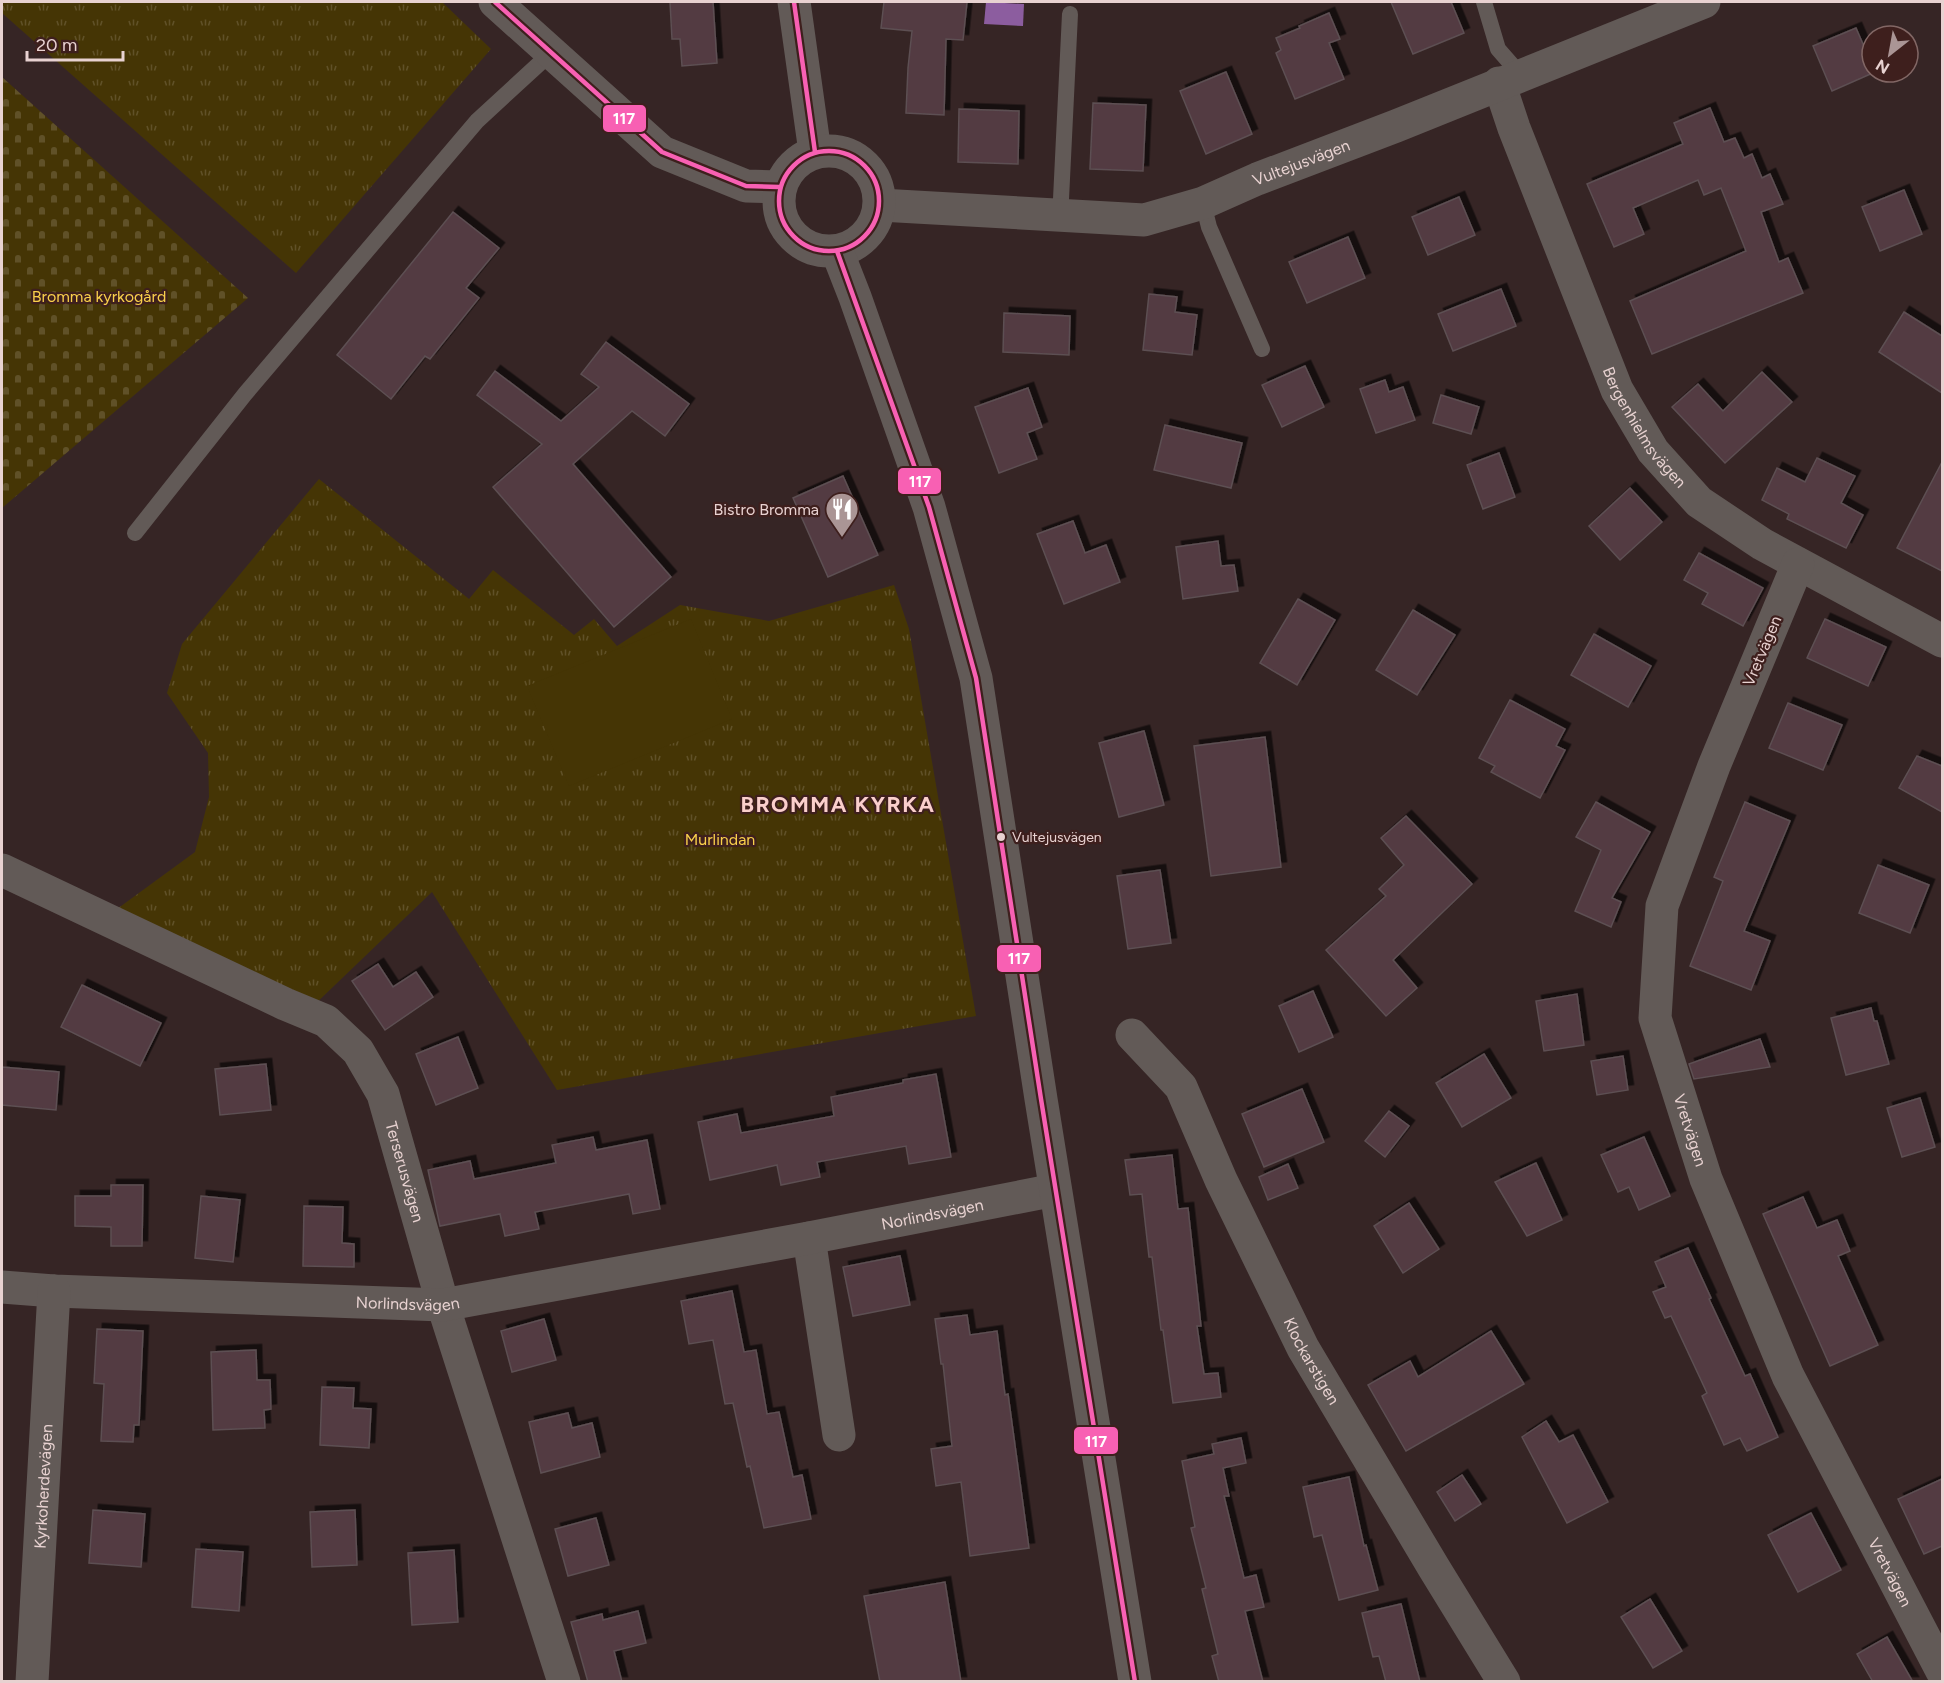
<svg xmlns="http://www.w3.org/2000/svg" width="1944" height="1683" font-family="Figtree,sans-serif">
<defs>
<pattern id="cemetery-stones" width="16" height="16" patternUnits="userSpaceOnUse" patternTransform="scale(1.5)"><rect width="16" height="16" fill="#453505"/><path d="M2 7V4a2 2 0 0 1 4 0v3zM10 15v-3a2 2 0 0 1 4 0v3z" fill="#605128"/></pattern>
<pattern id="park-tufts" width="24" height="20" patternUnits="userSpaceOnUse" patternTransform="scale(1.5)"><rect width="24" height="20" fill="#453505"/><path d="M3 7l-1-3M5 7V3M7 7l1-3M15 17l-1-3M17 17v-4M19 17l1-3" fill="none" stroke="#605128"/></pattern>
<filter id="shadow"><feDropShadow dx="5.5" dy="-5.5" stdDeviation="0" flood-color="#0009"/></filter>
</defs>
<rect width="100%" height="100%" fill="#362525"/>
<path fill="url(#cemetery-stones)" d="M2 77 248 298 2 508Z"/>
<g fill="url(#park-tufts)">
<path d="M2 2H442L491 49 296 273 2 13Z"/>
<path d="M319 479 469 599 493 570 574 635 594 619 617 646 680 605 769 621 894 585 909 629 976 1016 557 1090 432 892 311 1008 117 909 195 852 209 797 208 753 167 693 182 644Z"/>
</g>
<path fill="#453505" d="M691 619 732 719 569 786 527 686Z"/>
<path fill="#8c5d9f" d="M986 2 1024 4 1023 26 984 24Z"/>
<g fill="#523a43" stroke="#5d4f52" stroke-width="1.5" filter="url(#shadow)">
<path d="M670 2H713L717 63 682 66 680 39H672Z"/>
<path d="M884 2H967L963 40 946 39 944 115 906 113 908 68 912 31 881 28Z"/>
<path d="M1391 2H1451L1464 33 1413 54Z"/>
<path d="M1329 13 1340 39 1329 43 1344 79 1295 99 1276 53 1281 50 1276 38 1300 28 1299 26Z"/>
<path d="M1856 28 1872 65V72H1875L1832 91 1813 46Z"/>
<path d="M1226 72 1252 134 1206 154 1180 91Z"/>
<path d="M1093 103 1146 105 1143 171 1090 169Z"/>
<path d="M1710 108 1724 142 1735 138 1744 158 1752 154 1762 178 1770 174 1783 204 1761 212 1779 262 1788 258 1803 293 1652 354 1630 301 1746 251 1721 188 1704 195 1698 180 1633 208 1644 234 1614 247 1587 184 1683 144 1674 123Z"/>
<path d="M959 109 1019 111 1018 164 958 162Z"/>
<path d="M1904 190 1922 234 1880 251 1862 207Z"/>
<path d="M1459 197 1475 235 1428 255 1412 217Z"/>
<path d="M453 212 499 248 466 288 479 298 430 359 425 356 391 399 337 355Z"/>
<path d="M1348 237 1365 278 1307 303 1289 262Z"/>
<path d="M1501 289 1516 326 1453 351 1438 314Z"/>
<path d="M1149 294 1177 297 1175 312 1197 315 1192 355 1143 350Z"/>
<path d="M1904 312 1942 336V393L1879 352Z"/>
<path d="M1004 313 1070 316 1069 355 1003 352Z"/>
<path d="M606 342 689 404 665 436 632 411 573 464 671 577 614 627 493 487 542 444 477 395 495 371 561 421 599 387 581 374Z"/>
<path d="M1305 366 1324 407 1282 427 1262 385Z"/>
<path d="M1762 372 1792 402 1725 463 1672 407 1698 384 1723 411Z"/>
<path d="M1385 380 1389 392 1403 387 1415 420 1376 433 1360 389Z"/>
<path d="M1028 388 1042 427 1027 433 1037 459 999 473 975 407Z"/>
<path d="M1441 395 1479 407 1471 434 1433 423Z"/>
<path d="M1165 425 1242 443 1231 488 1154 470Z"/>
<path d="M1499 453 1515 497 1483 509 1467 465Z"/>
<path d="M1817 458 1855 476 1841 503 1863 515 1846 548 1787 519 1789 514 1762 500 1777 468 1805 482Z"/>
<path d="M1942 462V571L1897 548Z"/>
<path d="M843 476 878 555 828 577 793 498Z"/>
<path d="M1630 488 1662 522 1620 560 1589 526Z"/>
<path d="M1073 521 1085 553 1106 545 1120 582 1064 604 1037 534Z"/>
<path d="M1218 541 1221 566 1234 565 1238 591 1183 599 1176 547Z"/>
<path d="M1699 553 1763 588 1743 626 1702 604 1708 593 1684 580Z"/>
<path d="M1298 599 1335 620 1297 685 1260 663Z"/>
<path d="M1413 610 1455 635 1417 695 1376 670Z"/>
<path d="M1825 619 1886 647 1868 686 1807 658Z"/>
<path d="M1594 634 1651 666 1628 707 1571 675Z"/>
<path d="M1510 700 1565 729 1556 746 1565 750 1540 798 1491 772 1495 766 1479 758Z"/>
<path d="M1788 703 1842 725 1823 770 1769 748Z"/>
<path d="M1144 731 1164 805 1119 817 1099 743Z"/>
<path d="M1265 737 1281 867 1211 876 1194 746Z"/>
<path d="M1917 756 1942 766V812L1899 788Z"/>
<path d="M1596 802 1650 832 1612 898 1621 902 1611 927 1575 911 1601 850 1576 837Z"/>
<path d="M1745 802 1790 821 1744 931 1770 941 1751 990 1690 966 1723 881 1714 877Z"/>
<path d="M1406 816 1472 884 1393 960 1417 988 1386 1016 1326 950 1386 896 1379 889 1404 865 1381 838Z"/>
<path d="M1878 865 1929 885 1910 933 1859 913Z"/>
<path d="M1160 870 1171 943 1128 949 1117 876Z"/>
<path d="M378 964 393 987 416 972 433 997 385 1030 352 981Z"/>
<path d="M82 985 161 1023 140 1066 61 1027Z"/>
<path d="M1313 991 1333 1037 1299 1052 1279 1006Z"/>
<path d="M1577 994 1584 1045 1544 1051 1536 1001Z"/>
<path d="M1871 1008 1874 1021H1877L1889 1064 1846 1075 1831 1018Z"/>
<path d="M458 1037 478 1088 436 1105 416 1054Z"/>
<path d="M1760 1039 1770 1067 1694 1079 1689 1064Z"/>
<path d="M1484 1054 1511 1098 1462 1127 1436 1083Z"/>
<path d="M1623 1056 1628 1090 1597 1095 1591 1061Z"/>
<path d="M266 1064 271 1110 220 1115 215 1069Z"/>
<path d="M2 1067 59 1072 56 1110 2 1105Z"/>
<path d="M936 1074 951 1157 909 1164 906 1146 817 1162 820 1177 781 1185 777 1165 710 1180 698 1122 737 1114 741 1133 834 1116 831 1097 903 1083V1080Z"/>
<path d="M1302 1089 1324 1142 1264 1167 1242 1114Z"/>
<path d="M1920 1098 1935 1147 1902 1157 1887 1108Z"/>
<path d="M1389 1111 1409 1126 1385 1157 1365 1141Z"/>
<path d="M593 1137 596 1150 647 1140 660 1209 633 1214 629 1194 535 1212 539 1229 505 1236 500 1214 440 1226 428 1170 470 1161 474 1179 556 1163 552 1145Z"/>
<path d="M1644 1137 1670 1196 1639 1210 1629 1187 1618 1192 1601 1155Z"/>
<path d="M1172 1155 1178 1209 1188 1208 1201 1326H1197L1204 1374 1218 1373 1221 1397 1173 1403 1163 1330H1161L1152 1257H1149L1142 1194 1130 1195 1125 1160Z"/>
<path d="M1536 1163 1562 1220 1527 1236 1495 1182Z"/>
<path d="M1288 1164 1298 1188 1268 1200 1259 1177Z"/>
<path d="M111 1185H143L142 1246H111V1227L75 1226V1196H111Z"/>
<path d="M201 1196 240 1200 233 1262 195 1258Z"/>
<path d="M1803 1197 1817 1228 1837 1220 1850 1251 1838 1256 1878 1345 1830 1366 1763 1214Z"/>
<path d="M1409 1203 1439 1249 1403 1273 1374 1226Z"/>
<path d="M304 1206 343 1207 342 1243 354 1244V1267L303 1266Z"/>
<path d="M1688 1248 1711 1298 1709 1299 1745 1376 1750 1374 1778 1437 1747 1451 1740 1438 1724 1445 1702 1396 1707 1393 1671 1316 1665 1318 1653 1292 1666 1287 1655 1262Z"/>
<path d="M900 1256 910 1305 853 1316 843 1267Z"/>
<path d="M732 1291 744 1352 756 1350 767 1414 779 1412 793 1477 802 1475 811 1519 764 1528 750 1466 747 1467 733 1403 725 1404 713 1340 689 1344 681 1301Z"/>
<path d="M967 1315 970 1335 997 1331 1005 1395 1008 1394 1029 1548 970 1556 961 1482 936 1486 931 1449 952 1446 943 1364H941L935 1319Z"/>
<path d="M544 1319 556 1360 512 1372 501 1331Z"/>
<path d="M97 1329 143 1331 139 1425H134L133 1442 101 1441 104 1384 94 1383Z"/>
<path d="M1491 1331 1524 1384 1406 1451 1368 1385 1410 1361 1418 1377Z"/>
<path d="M256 1350 257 1380H270L271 1409 264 1410 265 1428 213 1430 211 1352Z"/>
<path d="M322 1387 354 1388 353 1408 371 1409 369 1448 320 1445Z"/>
<path d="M568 1413 572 1428 592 1423 600 1457 541 1473 529 1422Z"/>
<path d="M1546 1421 1559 1442 1573 1435 1608 1502 1567 1523 1522 1437Z"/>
<path d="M1241 1438 1246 1463 1223 1468 1229 1496H1224L1244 1578 1256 1575 1264 1607 1245 1611 1263 1682H1219L1212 1656 1218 1654 1202 1589 1206 1588 1191 1528 1195 1527 1182 1461 1214 1454 1212 1444Z"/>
<path d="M1462 1475 1481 1504 1455 1521 1437 1492Z"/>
<path d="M1349 1477 1364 1546 1366 1545 1378 1590 1339 1600 1322 1535 1314 1537 1303 1487Z"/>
<path d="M1942 1479V1546L1924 1554 1898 1499Z"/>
<path d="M93 1510 145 1514 141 1567 89 1563Z"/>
<path d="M355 1510 357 1565 312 1567 310 1512Z"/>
<path d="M1811 1513 1841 1570 1798 1592 1768 1535Z"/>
<path d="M596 1518 609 1565 568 1576 555 1529Z"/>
<path d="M196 1549 243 1552 239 1611 192 1607Z"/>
<path d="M454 1550 458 1622 412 1625 408 1553Z"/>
<path d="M945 1582 961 1682H880L864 1596Z"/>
<path d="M1650 1599 1682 1651 1653 1668 1621 1617Z"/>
<path d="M1401 1604 1420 1682H1386L1379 1656 1373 1657 1362 1613Z"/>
<path d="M638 1611 646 1643 614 1651 622 1682H588L571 1622 602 1614 603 1620Z"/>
<path d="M1887 1637 1913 1682H1873L1857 1654Z"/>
</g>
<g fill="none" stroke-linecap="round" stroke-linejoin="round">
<g stroke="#625a57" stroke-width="16">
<path d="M1484 2 1498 49 1512 65 1518 75"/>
<path d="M1203 203 1209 227 1262 349"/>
<path d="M1057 217 1061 199 1070 14"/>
<path d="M135 533 245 394 477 121 552 52"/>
</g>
<g stroke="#625a57" stroke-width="33">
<path d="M495 2 662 152 746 186 779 187"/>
<path id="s1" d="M1499 83 1514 128 1617 390 1653 451 1699 502 1762 544 1942 641"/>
<path id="s2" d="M880 205 1144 220 1203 203 1257 179 1396 126 1704 2"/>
<path id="s3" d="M1798 564 1714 766 1662 906 1655 1018 1706 1179 1788 1376 1942 1671"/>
<path id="s4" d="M2 870 285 1004 326 1021 358 1051 383 1094 443 1305 564 1682"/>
<path id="s5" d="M1132 1035 1181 1087 1221 1180 1303 1348 1434 1568 1504 1682"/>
<path d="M809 1238 839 1435"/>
<path id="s6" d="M2 1287 54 1291 443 1305 809 1238 1055 1190"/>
<path id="s7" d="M32 1682 54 1291"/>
</g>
<g stroke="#625a57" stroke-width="33">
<path d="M794 2 815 152"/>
<circle cx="829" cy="201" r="50"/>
<path d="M837 251 855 297 929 507 976 678 1041 1099 1135 1682"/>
</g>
<defs>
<g id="bus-1">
<path d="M495 2 662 152 746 186 779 187"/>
<path d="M794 2 815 152"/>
<circle cx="829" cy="201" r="50"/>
<path d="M837 251 929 507 976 678 1041 1099 1135 1682"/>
</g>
</defs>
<use href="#bus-1" stroke="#3e1f1d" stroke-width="9"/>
<use href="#bus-1" stroke="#f860b3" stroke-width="4.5"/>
</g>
<defs>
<symbol id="restaurant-pin" viewBox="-11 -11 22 30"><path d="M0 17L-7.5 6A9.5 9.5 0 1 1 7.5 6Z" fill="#aa9595" stroke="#3e1f1d"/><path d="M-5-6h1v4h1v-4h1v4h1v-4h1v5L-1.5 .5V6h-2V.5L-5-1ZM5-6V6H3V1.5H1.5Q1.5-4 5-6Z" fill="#fff"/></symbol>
</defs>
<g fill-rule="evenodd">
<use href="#restaurant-pin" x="823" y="490" width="38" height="52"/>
</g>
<circle fill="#e8d2d1" stroke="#3e1f1d" stroke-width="2" cx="1001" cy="837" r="5"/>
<g text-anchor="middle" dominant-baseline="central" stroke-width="4.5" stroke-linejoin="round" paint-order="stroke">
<g font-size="14" fill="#e8d2d1" stroke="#3e1f1d" text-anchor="start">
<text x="1012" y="837">Vultejusvägen</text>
</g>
<g font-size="16" fill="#e8d2d1" stroke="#3e1f1d">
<text stroke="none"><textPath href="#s2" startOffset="432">Vultejusvägen</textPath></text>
<text stroke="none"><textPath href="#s1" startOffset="375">Bergenhielmsvägen</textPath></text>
<text transform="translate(1762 651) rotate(-67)">Vretvägen</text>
<text stroke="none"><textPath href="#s3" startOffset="598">Vretvägen</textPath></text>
<text stroke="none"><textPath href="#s4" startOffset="532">Terserusvägen</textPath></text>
<text stroke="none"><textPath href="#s6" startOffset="939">Norlindsvägen</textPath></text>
<text stroke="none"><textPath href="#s6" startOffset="406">Norlindsvägen</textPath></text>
<text stroke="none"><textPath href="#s5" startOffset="375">Klockarstigen</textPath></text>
<text stroke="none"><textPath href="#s7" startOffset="196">Kyrkoherdevägen</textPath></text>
<text stroke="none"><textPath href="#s3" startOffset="1084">Vretvägen</textPath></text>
</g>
<g font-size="16" fill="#f9d04b" stroke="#3e1f1d">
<text x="99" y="296">Bromma kyrkogård</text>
<text x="720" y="839">Murlindan</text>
</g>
<g font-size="16" fill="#e8d2d1" stroke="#3e1f1d" text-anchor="end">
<text x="819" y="509">Bistro Bromma</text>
</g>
<g font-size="22" font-weight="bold" letter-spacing="1.5" fill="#facfcc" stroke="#3e1f1d">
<text x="838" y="804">BROMMA KYRKA</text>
</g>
</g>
<g stroke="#3e1f1d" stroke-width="2">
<rect x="602" y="104" width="45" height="29" rx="6" fill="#f860b3"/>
<rect x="897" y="467" width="45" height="28" rx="6" fill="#f860b3"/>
<rect x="996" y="944" width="46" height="29" rx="6" fill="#f860b3"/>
<rect x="1073" y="1426" width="46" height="29" rx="6" fill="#f860b3"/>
</g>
<g font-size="16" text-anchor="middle" font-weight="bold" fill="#fff">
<text x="624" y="124">117</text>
<text x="920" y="487">117</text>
<text x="1019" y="964">117</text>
<text x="1096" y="1447">117</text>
</g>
<rect width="1944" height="1683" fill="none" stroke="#e8d2d1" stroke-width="6"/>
<g transform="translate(1890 54) rotate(211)"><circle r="28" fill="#3e1f1d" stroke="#826765" stroke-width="1.5"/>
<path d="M0-4.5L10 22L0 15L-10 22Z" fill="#aa9595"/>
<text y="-9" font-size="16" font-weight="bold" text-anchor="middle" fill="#e8d2d1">N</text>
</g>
<path d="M27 51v9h96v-9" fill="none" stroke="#e8d2d1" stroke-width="3"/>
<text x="36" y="51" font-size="18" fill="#e8d2d1" stroke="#3e1f1d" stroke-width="4.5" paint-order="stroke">20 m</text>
</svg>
